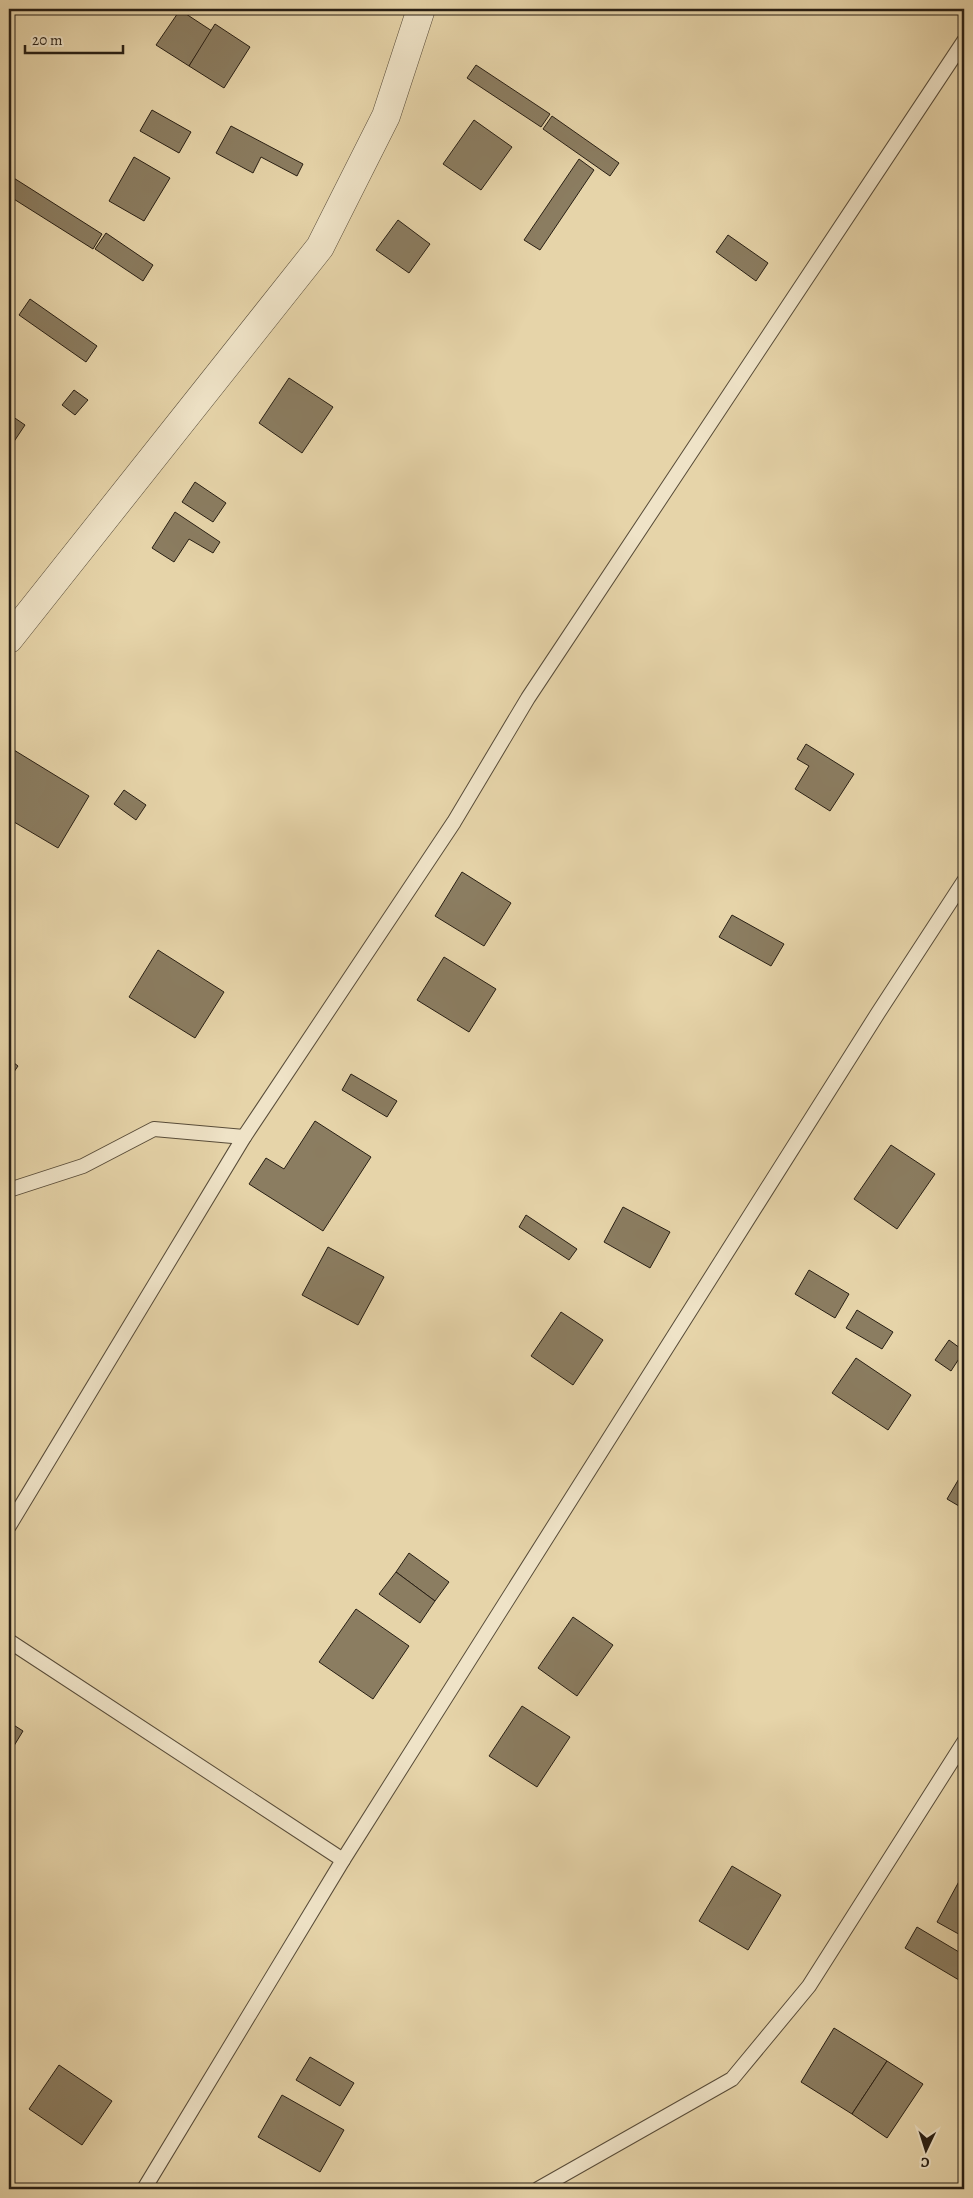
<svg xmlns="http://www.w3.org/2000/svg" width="973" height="2198" font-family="Alegreya,serif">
<rect width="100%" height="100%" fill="#e6d4a9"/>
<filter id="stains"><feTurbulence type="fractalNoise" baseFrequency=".004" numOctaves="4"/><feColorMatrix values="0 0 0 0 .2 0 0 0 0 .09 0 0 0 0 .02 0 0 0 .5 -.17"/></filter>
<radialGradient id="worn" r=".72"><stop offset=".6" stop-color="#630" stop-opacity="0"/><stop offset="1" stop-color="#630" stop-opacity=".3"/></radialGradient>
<g fill="#8b7d61" stroke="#281f14">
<path d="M180 10 212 31 189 66 156 45Z"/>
<path d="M215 24 250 47 224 88 189 66Z"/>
<path d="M476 65 550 114 541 127 467 78Z"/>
<path d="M152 110 191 132 179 153 140 131Z"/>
<path d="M552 116 619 163 610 176 543 129Z"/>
<path d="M474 120 512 147 481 190 443 164Z"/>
<path d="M231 126 303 164 297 176 261 157 253 173 216 153Z"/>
<path d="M134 157 170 178 144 221 109 201Z"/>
<path d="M579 159 594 170 540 250 524 240Z"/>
<path d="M9 175 102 234 93 249 9 196Z"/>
<path d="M398 220 430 244 409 273 376 250Z"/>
<path d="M106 233 153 265 143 281 95 249Z"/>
<path d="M728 235 768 263 756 281 716 252Z"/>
<path d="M30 299 97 346 86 362 19 315Z"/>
<path d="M289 378 333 407 302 453 259 423Z"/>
<path d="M74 390 88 400 75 415 62 405Z"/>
<path d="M9 414 25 425 9 449Z"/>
<path d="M195 482 226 503 213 522 182 502Z"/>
<path d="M175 512 220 542 213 553 189 539 174 562 152 548Z"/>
<path d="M806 744 854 774 830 811 795 789 809 766 797 759Z"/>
<path d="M9 747 89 796 58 848 9 819Z"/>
<path d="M124 790 146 805 136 820 114 804Z"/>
<path d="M462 872 511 903 484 946 435 916Z"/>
<path d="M732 915 784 944 771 966 719 937Z"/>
<path d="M158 950 224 992 195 1038 129 997Z"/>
<path d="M444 957 496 989 469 1032 417 1000Z"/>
<path d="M9 1059 18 1066 9 1079Z"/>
<path d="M351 1074 397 1101 387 1117 342 1090Z"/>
<path d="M315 1121 371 1157 323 1231 249 1184 266 1158 284 1169Z"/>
<path d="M891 1145 935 1174 897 1229 854 1199Z"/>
<path d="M623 1207 670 1232 650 1268 604 1242Z"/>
<path d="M526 1215 577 1249 569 1260 519 1227Z"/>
<path d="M328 1247 384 1277 358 1325 302 1295Z"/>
<path d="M809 1270 849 1294 835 1318 795 1294Z"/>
<path d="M857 1310 893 1332 882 1349 846 1328Z"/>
<path d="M561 1312 603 1340 573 1385 531 1356Z"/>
<path d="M949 1340 964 1351 951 1371 935 1360Z"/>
<path d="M856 1358 911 1395 888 1430 832 1393Z"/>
<path d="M960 1477 964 1480V1509L947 1499Z"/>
<path d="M409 1553 449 1582 435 1601 396 1572Z"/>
<path d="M396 1572 435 1601 420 1623 379 1594Z"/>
<path d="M356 1609 409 1646 373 1699 319 1662Z"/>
<path d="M573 1617 613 1645 577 1696 538 1668Z"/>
<path d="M522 1706 570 1737 537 1787 489 1756Z"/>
<path d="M9 1722 23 1731 9 1754Z"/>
<path d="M732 1866 781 1895 748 1950 699 1921Z"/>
<path d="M963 1874 964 1875V1937L937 1922Z"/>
<path d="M917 1927 964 1955V1983L905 1948Z"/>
<path d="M834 2028 887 2061 852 2114 801 2082Z"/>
<path d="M310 2057 354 2083 340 2106 296 2080Z"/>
<path d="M887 2061 923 2084 887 2138 852 2114Z"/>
<path d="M59 2065 112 2101 82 2145 29 2109Z"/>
<path d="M282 2095 344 2130 320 2172 258 2137Z"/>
</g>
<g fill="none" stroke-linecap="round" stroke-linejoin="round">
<defs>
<g id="service">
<path d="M9 1190 83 1166 154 1129 244 1137"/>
<path d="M9 1526 244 1137 454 822 528 698 964 41"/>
<path d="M9 1641 343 1860"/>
<path d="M144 2189 343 1860 878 1013 964 881"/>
<path d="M538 2189 732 2079 809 1986 964 1742"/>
</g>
<path id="minor" d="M9 639 320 247 386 116 421 9"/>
</defs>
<use href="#service" stroke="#584c39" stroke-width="16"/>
<use href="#minor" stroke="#584c39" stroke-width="29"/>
<use href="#service" stroke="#efe3c7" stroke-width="14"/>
<use href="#minor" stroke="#efe3c7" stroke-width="28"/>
</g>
<rect width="973" height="2198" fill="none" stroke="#e6d4a9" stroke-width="30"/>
<rect x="10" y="10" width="953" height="2178" fill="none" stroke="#281f14" stroke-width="2.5"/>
<rect x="15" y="15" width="943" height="2168" fill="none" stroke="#281f14"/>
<g transform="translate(926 2150) rotate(184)" stroke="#efe3c7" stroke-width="4" paint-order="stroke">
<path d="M0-4L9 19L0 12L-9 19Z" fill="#281f14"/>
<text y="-8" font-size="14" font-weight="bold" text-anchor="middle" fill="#281f14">С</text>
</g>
<path d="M25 45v8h98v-8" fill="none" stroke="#281f14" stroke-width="2.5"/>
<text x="32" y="45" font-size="15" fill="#281f14" stroke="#efe3c7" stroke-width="4" paint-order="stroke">20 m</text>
<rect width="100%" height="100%" filter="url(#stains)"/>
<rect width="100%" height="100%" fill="url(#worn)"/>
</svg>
